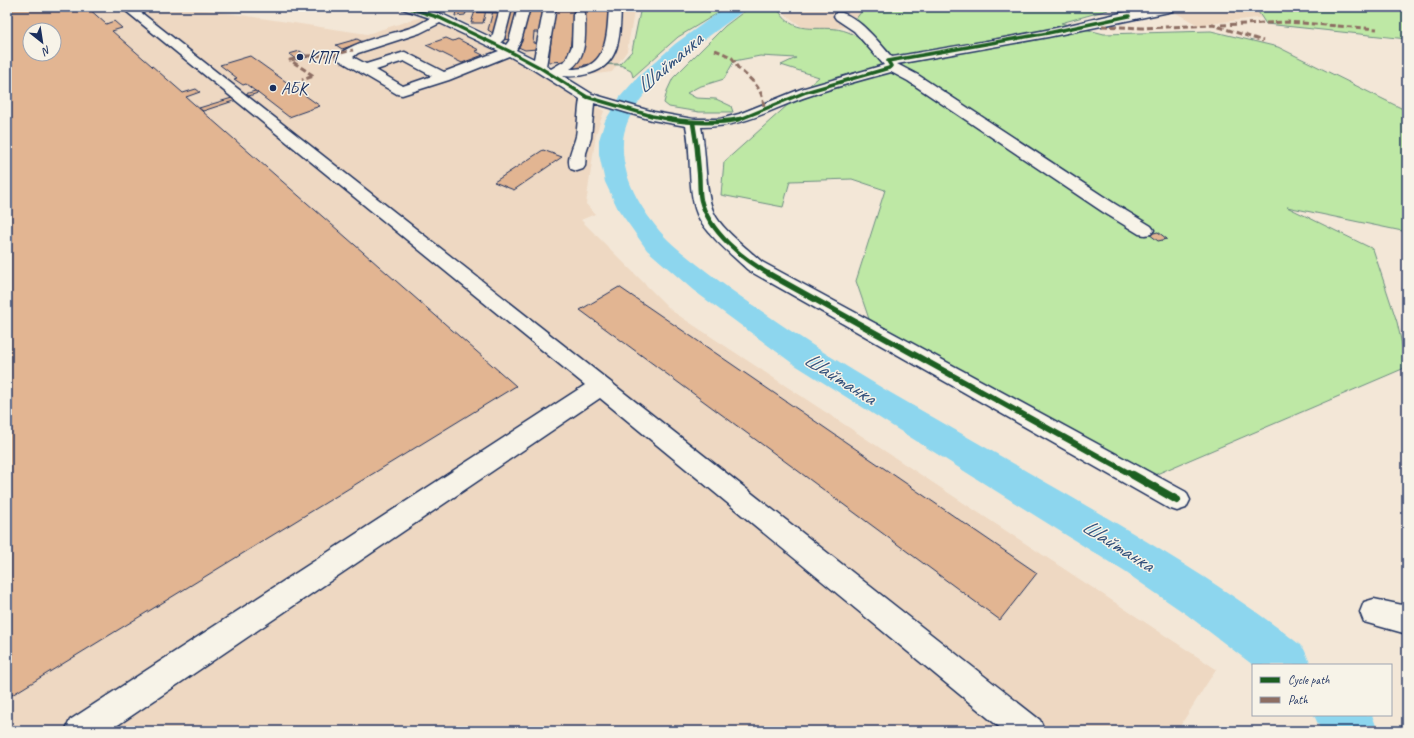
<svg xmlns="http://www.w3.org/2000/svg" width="1414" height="738" font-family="Caveat,sans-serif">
<rect width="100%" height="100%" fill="#f3e7d7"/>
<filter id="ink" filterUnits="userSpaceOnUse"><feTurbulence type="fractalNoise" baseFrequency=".025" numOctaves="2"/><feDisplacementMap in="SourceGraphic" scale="8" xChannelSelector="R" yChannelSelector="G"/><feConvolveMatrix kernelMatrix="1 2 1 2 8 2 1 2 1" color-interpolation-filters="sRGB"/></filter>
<g filter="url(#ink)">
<g fill="#eed8c2" fill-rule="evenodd">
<path d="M7 7H197L201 9 367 34 424 16 509 55 604 111 596 134 586 204 595 214 581 220 672 311 1216 669 1177 731H7ZM30 30H54V54H30Z"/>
<path d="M442 7H635L627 51 612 72 574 77 441 10Z"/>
<path d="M820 7H858L880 22 809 32 782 12Z"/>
<path d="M1165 7H1256L1273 16 1198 25Z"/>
</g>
<g fill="#bee8a5" stroke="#6c8c82">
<path d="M641 7H728L678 37 633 77 631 70 620 65 598 64H620L632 51Z"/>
<path d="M750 7H803L786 9 779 11C796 39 823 22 848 32 856 35 861 41 867 47L876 46 855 20 865 7H1103L1108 10 1061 23 1104 34 1211 31 1278 47 1407 111V232L1287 207 1373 249 1397 322 1407 367 1152 476 869 319 856 281 885 190 852 179 790 181 783 207 721 195 724 162 819 77 781 65 796 58 760 56 734 61 724 79 698 87 687 93 696 98 716 99 731 106 733 112H699L669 107 664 103 667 91 673 78 725 26Z"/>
<path d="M1255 7H1407V39L1266 24Z"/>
</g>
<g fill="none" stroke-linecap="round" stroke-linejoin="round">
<g fill="#8dd6ee" fill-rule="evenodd">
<path d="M726 7H746L743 11C705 40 625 91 623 143 621 179 644 215 668 240 687 258 709 273 730 289 780 325 831 358 884 389 943 423 1002 457 1061 491 1142 538 1225 586 1299 644L1304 649 1311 665H1253L1186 614 1125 572 792 363 693 290 647 250 618 209 605 182 599 154V140L605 121 620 97 636 79 675 44Z"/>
<path d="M1314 715H1372L1378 731H1321Z"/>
</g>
</g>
<g fill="#e2b592" stroke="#1b2f5e" fill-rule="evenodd">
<path d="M7 7H87L106 24 114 21 122 28 112 31 183 93 196 89 200 92 186 97 516 386 7 698ZM30 30H54V54H30Z"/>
<path d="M609 7 608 48 598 64 584 65 582 70 571 69 584 49 585 12H574L569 61 549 62 554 8Z"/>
<path d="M545 8 540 32H534L533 43H539L537 49 525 50 516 46 526 9Z"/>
<path d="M520 9 512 39 501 40 510 10Z"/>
<path d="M486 10 483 23H471L475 11Z"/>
<path d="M502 10 496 35 488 30 493 11Z"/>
<path d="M456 11H467L465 15 455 16Z"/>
<path d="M446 38 453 41 458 39 479 50 475 51 483 55 462 63 426 45Z"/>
<path d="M357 39 363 42 342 49 336 45Z"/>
<path d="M300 51 308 57 297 60 289 54Z"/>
<path d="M250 56 320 106 289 117 246 84 243 85 234 79 237 78 220 65Z"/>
<path d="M255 91 258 93 203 111 199 108Z"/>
<path d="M543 150 562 157 514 190 494 182Z"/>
<path d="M1158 232 1167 239 1158 241 1149 234Z"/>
<path d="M619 287 1037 573 1000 620 580 310Z"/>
</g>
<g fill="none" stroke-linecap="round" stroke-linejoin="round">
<defs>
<g id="minor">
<path d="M121 7H134L1040 720 1045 731H1004L600 398 109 731H65L70 720 585 385Z"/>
<path d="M401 7H419L426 9 424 7H537L535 9 529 11 521 41 516 50 534 59 544 7H556L546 66 551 69 566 60 572 46 573 14 575 11H583L585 14C585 32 588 58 570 69 608 70 607 35 609 7H621C620 33 621 64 591 73 581 76 573 77 563 76L592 94 654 112 693 119H720L739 114 801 89 884 65 854 31 836 19 834 16 836 13C853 9 881 45 892 57 944 48 998 40 1051 29 1090 21 1134 7 1173 7L1175 9 1173 11 1169 12 1048 37 897 64 918 75 1115 204 1151 226 1154 230 1151 234 1145 235 1139 234 1103 212 908 81 891 72C865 79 838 86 812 95 771 108 747 127 701 127 707 153 704 191 714 213 722 230 748 249 762 262L1186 492 1190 500 1186 508 1177 511 1168 508 748 270C734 257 704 232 697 214 687 189 692 154 686 126L652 120 594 103 591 138 586 153 585 166 583 169 577 171 571 169C565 160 574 146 576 136 578 124 578 111 580 99L534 70 509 56 449 80 402 95 397 94 339 60 337 57C347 43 392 34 410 28 417 26 423 22 430 18L403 9ZM426 10H430L499 12 492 38 444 15ZM517 11 509 41 506 45 501 42 504 39 511 12ZM440 23 499 51 444 72 405 52 366 64 353 57 358 53 420 33ZM404 61 432 76 403 86 376 70Z"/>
<path d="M1374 599 1407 606V634L1364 622 1360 612 1364 602Z"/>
</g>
</defs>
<use href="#minor" stroke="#1b2f5e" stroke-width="3"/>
<use href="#minor" fill="#f7f3e8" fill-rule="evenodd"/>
<g stroke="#8d6e63" stroke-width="3" stroke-dasharray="6 3" stroke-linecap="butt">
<path d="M1221 25 1288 22 1377 29"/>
<path d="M1102 26 1142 28 1213 25 1263 41"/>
<path d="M715 50C720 52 728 55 732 58 735 61 736 66 739 69 754 82 764 89 764 111"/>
<path d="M306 56 333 55 353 50"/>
<path d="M295 59 290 60 314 76 302 80"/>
</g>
<defs>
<g id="cycleway-far3">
<path d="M407 7 440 18 509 51 539 67 587 97 652 116 674 120"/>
<path d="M735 120 743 118 806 92 889 68 891 66 888 61 1048 33 1129 16"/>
</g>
<g id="cycleway-far2">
<path d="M668 119C693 123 715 124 740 119"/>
<path d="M693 123C696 139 698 155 699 172 700 181 699 191 701 200 709 232 743 259 771 275"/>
</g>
<path id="cycleway-far1" d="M769 274 1134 476"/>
<path id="cycleway" d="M1133 475 1177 500"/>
</defs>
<use href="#cycleway-far3" stroke="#f7f3e8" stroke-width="5"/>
<use href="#cycleway-far2" stroke="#f7f3e8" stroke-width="6"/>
<use href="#cycleway-far1" stroke="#f7f3e8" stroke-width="8"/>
<use href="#cycleway" stroke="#f7f3e8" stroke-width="10"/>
<use href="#cycleway-far3" stroke="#1b5e20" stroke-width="3.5"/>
<use href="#cycleway-far2" stroke="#1b5e20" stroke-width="4.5"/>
<use href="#cycleway-far1" stroke="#1b5e20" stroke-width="6"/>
<use href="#cycleway" stroke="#1b5e20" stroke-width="8"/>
</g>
</g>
<g fill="#1b2f5e" stroke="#f7f3e8" stroke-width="1.5">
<circle cx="300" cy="57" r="4"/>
<circle cx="273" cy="88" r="4"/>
</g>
<g text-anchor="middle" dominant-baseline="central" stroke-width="3" stroke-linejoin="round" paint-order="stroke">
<g font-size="17" fill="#1b2f5e" stroke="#f7f3e8" text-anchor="start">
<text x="308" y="57">КПП</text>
<text x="281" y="88">АБК</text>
</g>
<g font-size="21" font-style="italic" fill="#32507b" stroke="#f7f3e8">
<text transform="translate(669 63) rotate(-41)">Шайтанка</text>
<text transform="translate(840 378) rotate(32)">Шайтанка</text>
<text transform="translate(1118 545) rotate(32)">Шайтанка</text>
</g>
</g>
<rect width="1414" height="738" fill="none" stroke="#f7f3e8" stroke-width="24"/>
<rect x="12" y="12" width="1390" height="714" fill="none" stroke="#1b2f5e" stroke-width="1.5" filter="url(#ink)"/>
<rect x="1252" y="664" width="140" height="52" fill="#f7f3e8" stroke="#9fa5b1"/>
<rect x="1260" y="677" width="20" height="6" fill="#1b5e20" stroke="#9fa5b1"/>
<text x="1288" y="684" font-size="12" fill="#1b2f5e">Cycle path</text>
<rect x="1260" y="697" width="20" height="6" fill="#8d6e63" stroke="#9fa5b1"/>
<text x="1288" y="704" font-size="12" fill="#1b2f5e">Path</text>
<g transform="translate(42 42) rotate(150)"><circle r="19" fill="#f7f3e8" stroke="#9fa5b1"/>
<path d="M0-3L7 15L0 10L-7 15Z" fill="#1b2f5e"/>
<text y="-6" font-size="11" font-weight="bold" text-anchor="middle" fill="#1b2f5e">N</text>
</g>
</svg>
